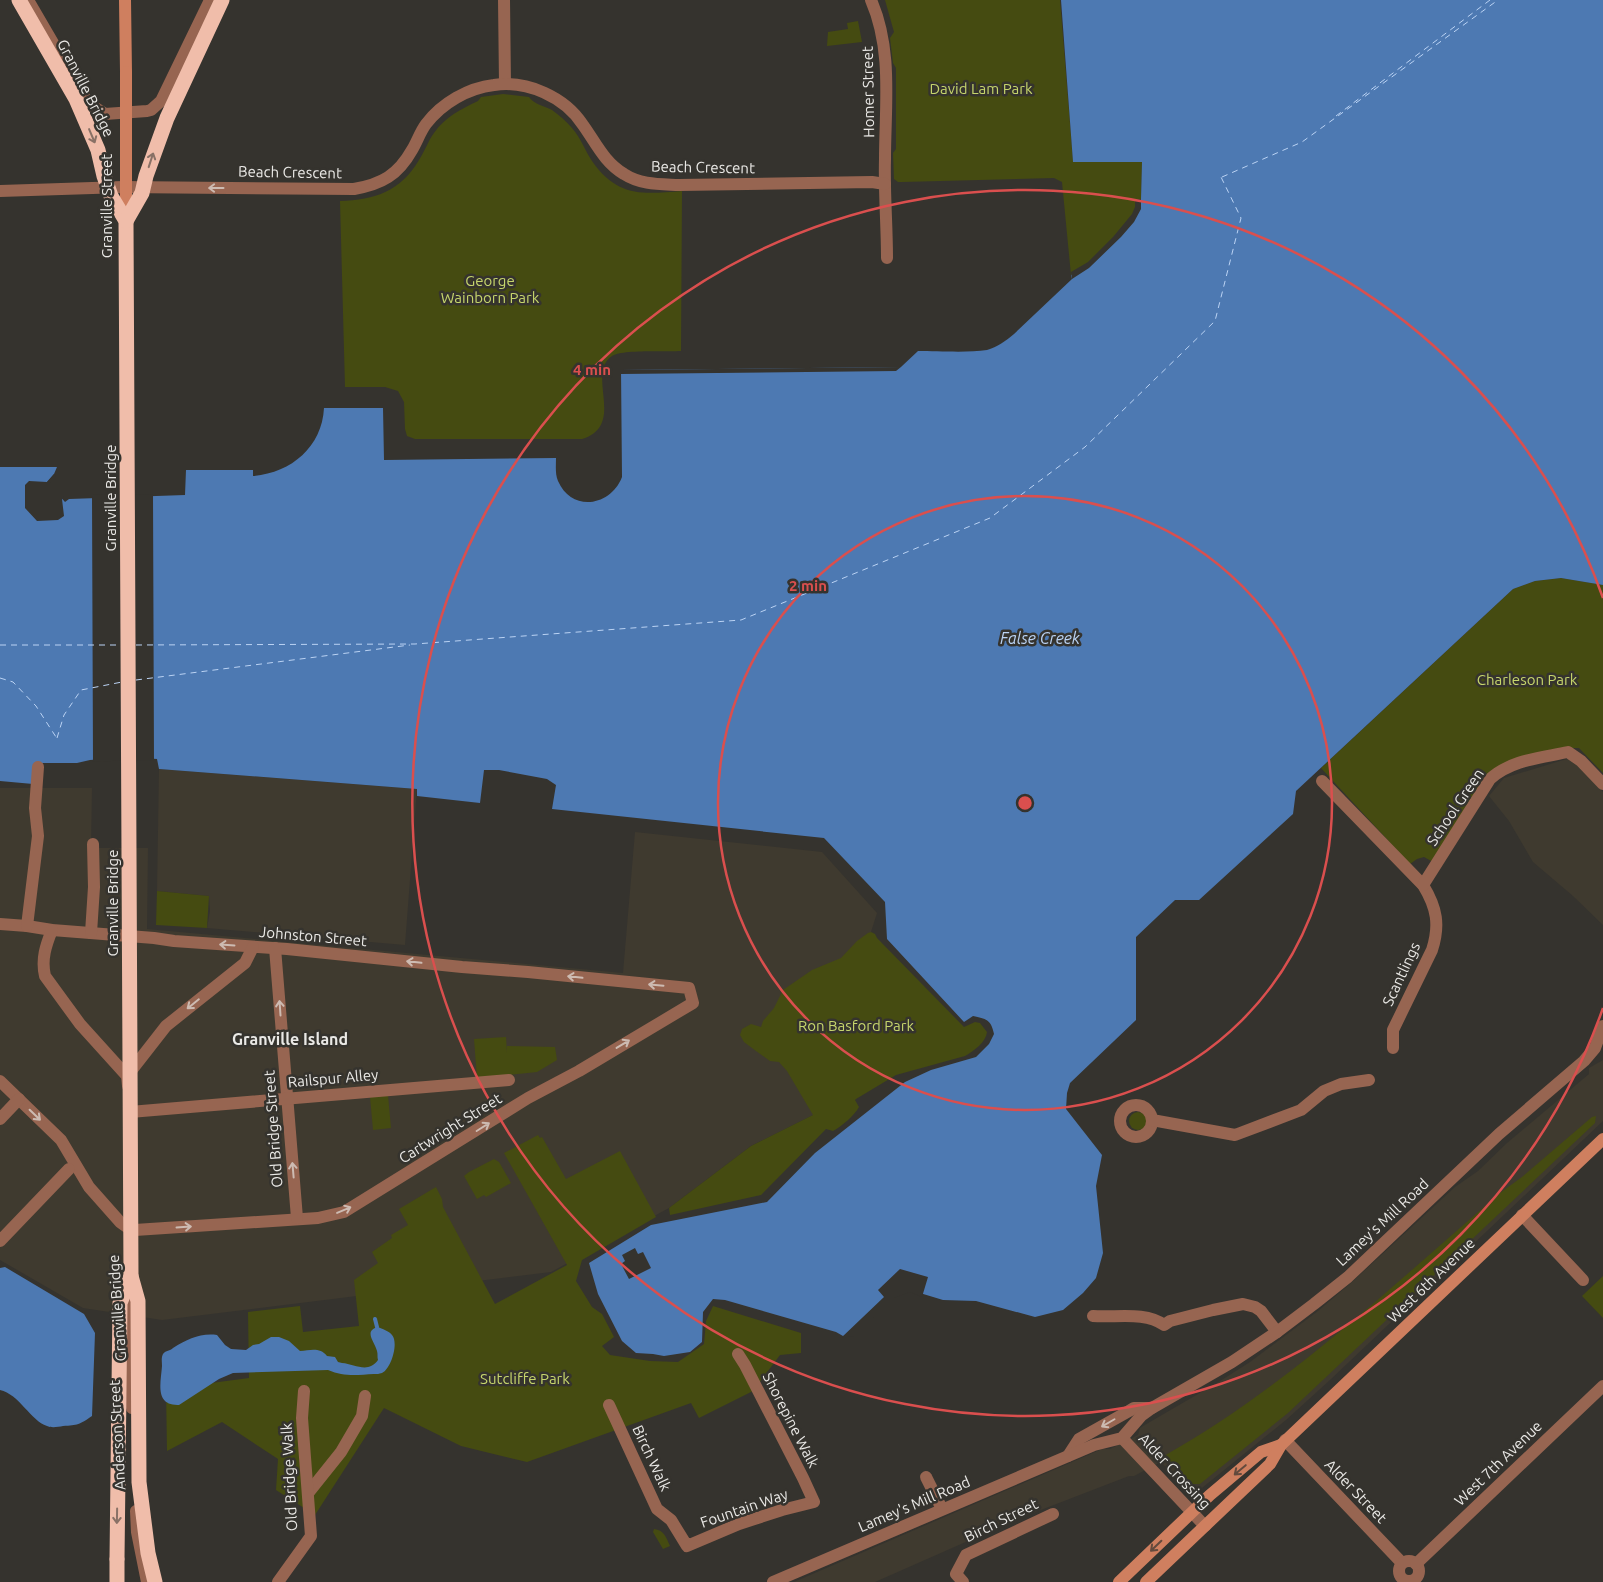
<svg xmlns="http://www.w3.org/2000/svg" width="1603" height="1582" font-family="Ubuntu,sans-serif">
<rect width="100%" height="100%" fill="#35332e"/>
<g fill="#3f3a2f">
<path d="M1570 758 1603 792V925L1573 896 1533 862 1509 821 1489 796 1504 778Z"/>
<path d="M159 769 417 789 405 945 207 928 210 911 209 896 157 891Z"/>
<path d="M0 788H92L91 848H148L147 929 623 973 635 832 822 852 877 913 871 932 841 963 817 1113 751 1146 669 1208 551 1272 162 1320 83 1308 0 1260Z"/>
<path d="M1603 1060V1121L1330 1380 1286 1420 1197 1492H1189L1161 1462 1134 1476H1129L1020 1518 875 1582H794L1102 1449H1110L1138 1435 1140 1428 1143 1426 1217 1383 1250 1362 1318 1311 1352 1282 1455 1187 1478 1171 1507 1143 1589 1074V1068Z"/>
</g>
<g fill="#454b11">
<path d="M885 0H1060L1073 161 1142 162 1141 199 1134 216 1089 265 1071 275 1062 182 1054 178 902 182H898L894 179 893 153 896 149V68L893 63 890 38 894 32Z"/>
<path d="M858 21 862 42 827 46 828 32 848 29 847 23Z"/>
<path d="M503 94 529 97C534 104 544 106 552 110 559 115 566 121 572 128 581 138 585 151 592 161 618 198 643 194 682 191L681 351C666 352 622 349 612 356 585 374 627 425 582 439H415L407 436 405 429 404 402 398 391 385 387H345L340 201C375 200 401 191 419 160 425 151 428 141 434 133 445 117 461 109 478 101L481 97Z"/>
<path d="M1561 578 1603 585V773L1579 748H1571L1511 761 1433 862 1424 857 1417 859 1410 864 1321 768 1513 589 1535 581Z"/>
<path d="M157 891 209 896 207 928 156 925Z"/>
<path d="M871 932 875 934 877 938 964 1027 975 1022 980 1023 987 1032C986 1042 974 1051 965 1056L896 1075 856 1099 855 1100 859 1107C854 1116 842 1126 833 1131L826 1129 761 1195 670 1215 669 1208 751 1146 813 1115 787 1071 779 1062 770 1061 756 1051 744 1042 740 1035 742 1029 751 1024 761 1027 763 1021 774 1008 783 990 812 970 841 958 857 941 868 933Z"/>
<path d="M506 1037 507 1053V1046L555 1047 557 1060 537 1072 477 1078 474 1039Z"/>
<path d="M388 1095 391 1128 373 1130 370 1097Z"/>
<circle cx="1138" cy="1121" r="9"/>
<path d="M1596 1116 1595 1123 1288 1413 1200 1484H1191L1164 1456C1288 1386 1392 1286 1500 1193L1522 1177 1592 1117Z"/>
<path d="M538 1135 540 1138 542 1137 566 1179 620 1151 656 1217 582 1260 576 1281 592 1307 602 1314 614 1337 602 1346 610 1355 650 1361 678 1362 704 1344 706 1321 713 1306 801 1333V1353L780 1355 753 1391 699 1418 691 1403 527 1462 461 1446 384 1408 315 1515 276 1490 278 1459 222 1422 167 1451 166 1389 249 1378 248 1312 300 1306 303 1332 359 1326 354 1280 378 1263 372 1252 392 1238 391 1235 408 1225 399 1209 436 1187 442 1199 443 1207 495 1304 567 1265 504 1153Z"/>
<path d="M494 1159 499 1162 511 1183 486 1197 484 1195 477 1199 464 1176 469 1172Z"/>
<path d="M1603 1276V1318L1582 1296Z"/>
<path d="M654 1529C664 1530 666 1537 670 1546L663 1549 653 1532Z"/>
</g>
<g fill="#4d79b2">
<path d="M1061 0H1603V585L1561 578 1535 581 1513 589 1296 791 1293 814 1199 900H1175L1136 937V1020L1070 1083 1067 1093 1066 1109 1102 1155 1096 1186 1103 1253 1096 1278 1083 1293 1063 1310 1035 1317 976 1301 943 1300 910 1290 893 1296 853 1334 843 1336 836 1332 725 1300 713 1299 703 1312 702 1342 690 1352 664 1356 653 1354 636 1353 622 1341 598 1294 589 1263 651 1225 767 1202 815 1153 905 1082 931 1070 976 1057 989 1044 994 1034C991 1019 986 1019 973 1016L964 1022 887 939 885 902 824 838 552 809 556 785 547 779 499 770H484L480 803 417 796V789L159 769 157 759 129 757 90 760 77 763H35L33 784 0 781V467H57L54 474 47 482 65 502 69 499 185 495 186 470H253V476C291 473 322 447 324 408H383L384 460 556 458C556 466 555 474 558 481 572 513 611 506 622 477L621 370 901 367 918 351C938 351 968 353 987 350 997 347 1006 341 1014 334L1072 279 1071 275 1089 265 1134 216 1137 199H1141L1142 162H1073Z"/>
<path d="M5 1267 84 1314 95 1333 92 1416C79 1425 78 1425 63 1426 58 1427 51 1428 47 1426 31 1421 19 1394 0 1390V1268Z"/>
<path d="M378 1327C382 1329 389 1331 392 1335 399 1343 391 1369 382 1373 379 1374 377 1374 374 1374 357 1375 344 1377 328 1370L233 1373 219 1379 179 1405C154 1406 161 1382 162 1366 162 1362 161 1358 163 1354 166 1350 170 1351 173 1348 188 1339 200 1333 217 1335L225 1345 231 1349 246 1350 253 1345 259 1344 271 1337H279L289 1341 300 1351C311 1350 320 1347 327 1356L335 1357 338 1362 342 1363C355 1364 368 1374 378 1360 377 1357 378 1354 377 1351 375 1342 363 1331 378 1327Z"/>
</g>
<g fill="#35332e">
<path d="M1135 199H1141V209L1134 222 1121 237 1089 268 1072 279 1071 272 1088 262 1113 237 1132 214 1135 207Z"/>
<path d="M901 367 896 371 621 374V370Z"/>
<path d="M54 474 56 476 50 482 64 497 62 499 64 516 58 520 37 521 25 508V485L29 481 47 482Z"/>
<path d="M153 494 154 761 129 760 93 762 92 495Z"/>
<path d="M635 1248 638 1254 643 1252 651 1268 629 1279 621 1264 625 1261 622 1255Z"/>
<path d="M900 1269 928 1277 922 1297 910 1292 894 1298 854 1336 841 1338 884 1297 878 1290Z"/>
</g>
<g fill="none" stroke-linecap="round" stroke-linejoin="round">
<path stroke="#4d79b2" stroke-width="4" d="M375 1319 377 1327"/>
<g stroke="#bbd3f4" stroke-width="1" stroke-dasharray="6 5" stroke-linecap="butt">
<path d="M1336 116 1490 0"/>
<path d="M1222 177 1302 142 1498 0"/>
<path d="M0 645H122"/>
<path d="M136 645 415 644 741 620 990 518 1085 447 1215 321 1241 218 1221 177"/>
<path d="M0 678 13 682 36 706 56 737"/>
<path d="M136 680 410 645"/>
<path d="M57 738 64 715 81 690 122 682"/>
</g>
<g stroke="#976551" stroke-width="12">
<path d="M28 0 88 103 105 114 147 111 151 110 161 101 210 0"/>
<path d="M504 0 505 84"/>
<path d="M871 0C893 50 885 106 885 159 884 192 887 225 887 258"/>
<path d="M0 191 123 187 354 189C382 184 398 175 412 150 417 142 420 132 426 124 442 103 468 88 494 85 527 80 565 97 583 125 596 143 604 162 624 174 641 185 660 184 679 185L872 182 885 184"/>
<path d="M1322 781 1423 885C1437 908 1440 925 1432 950L1393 1030V1048"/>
<path d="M1423 885 1490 779C1511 760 1540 758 1568 752L1581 761 1603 784"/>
<path d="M0 924 27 926 52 930 154 938 174 941 287 949 462 967 528 972 689 988 693 1003 579 1071 528 1098 344 1212 318 1218 135 1230 127 1227 120 1222 89 1187 61 1140 0 1081"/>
<path d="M27 926 38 836 35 808 38 767"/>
<path d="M52 930C46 945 41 959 45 976L80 1024 127 1076 128 1086"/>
<path d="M91 933 94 887 93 844"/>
<path d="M275 948 297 1218"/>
<path d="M127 1076 166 1026 245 963 253 947"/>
<circle cx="1136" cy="1121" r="16"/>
<path d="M130 1112 509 1080"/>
<path d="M0 1119 19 1099"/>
<path d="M1152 1120 1235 1135 1301 1110 1324 1091 1341 1084 1369 1080"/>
<path d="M1522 1215 1583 1280"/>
<path d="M0 1241 69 1169"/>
<path d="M127 1291 132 1408"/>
<path d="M1093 1316C1115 1318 1145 1311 1164 1325L1170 1321 1213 1310 1243 1304 1255 1307 1261 1311 1277 1332"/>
<path d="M609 1405 657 1509 671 1520 687 1546 739 1524 782 1510 814 1502 803 1478 745 1365 738 1354"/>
<path d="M1122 1438 1205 1526"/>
<path d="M1285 1440 1402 1563"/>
<path d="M1068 1456 1079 1439 1129 1411 1134 1408H1152"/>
<path d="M926 1477 942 1509"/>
<path d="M309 1492 341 1452 362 1416 365 1396"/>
<path d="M136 1511 137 1532 147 1582"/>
<circle cx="1409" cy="1571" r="10"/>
<path d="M1416 1564 1603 1386"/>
<path d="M278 1582 311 1536 302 1418 304 1391"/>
<path d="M773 1582 1094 1445 1122 1438 1141 1416 1152 1408 1232 1362 1277 1332 1314 1304 1348 1277 1499 1134 1584 1061 1595 1048 1603 1026"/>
<path d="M963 1582 956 1574 966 1555 1053 1514"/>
</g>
<g stroke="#cf7f5f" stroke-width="12">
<path d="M125 0 126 72"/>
<path d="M1119 1582 1210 1495 1261 1452 1281 1445"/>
<path d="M1146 1582 1270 1464 1281 1445 1603 1139"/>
</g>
<g stroke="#f0bdaa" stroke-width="15">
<path d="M131 1276 138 1301 139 1482 148 1553 155 1582"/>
<path d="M117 1582V1559"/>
</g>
<path stroke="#cf7f5f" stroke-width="12" d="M126 72V221"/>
<g stroke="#f0bdaa" stroke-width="15">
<path d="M19 0 76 99 98 150 104 176 111 196 126 221 131 1276 120 1303 117 1559"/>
<path d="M126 221 142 193 146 176 167 118 222 0"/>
</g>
</g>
<defs><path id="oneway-shaft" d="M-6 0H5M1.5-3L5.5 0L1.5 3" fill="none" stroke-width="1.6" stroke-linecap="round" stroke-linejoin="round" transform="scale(1.25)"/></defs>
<g stroke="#897166">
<use href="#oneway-shaft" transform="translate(92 136) rotate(67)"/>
<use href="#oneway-shaft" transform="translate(151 160) rotate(-72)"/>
<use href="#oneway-shaft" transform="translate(117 1516) rotate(91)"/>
</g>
<g stroke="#cdbbb2">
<use href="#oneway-shaft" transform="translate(216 188) rotate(-180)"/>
<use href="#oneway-shaft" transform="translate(227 945) rotate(-176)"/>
<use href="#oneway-shaft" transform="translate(414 962) rotate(-174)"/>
<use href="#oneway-shaft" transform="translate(575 977) rotate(-174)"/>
<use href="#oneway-shaft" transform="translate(656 985) rotate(-175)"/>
<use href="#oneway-shaft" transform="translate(193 1004) rotate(141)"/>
<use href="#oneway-shaft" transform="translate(280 1008) rotate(-94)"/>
<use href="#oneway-shaft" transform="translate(623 1044) rotate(-31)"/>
<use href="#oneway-shaft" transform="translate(35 1115) rotate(44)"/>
<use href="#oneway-shaft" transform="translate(483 1127) rotate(-32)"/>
<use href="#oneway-shaft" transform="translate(293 1170) rotate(-95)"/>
<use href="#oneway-shaft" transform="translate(344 1210) rotate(-23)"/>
<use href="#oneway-shaft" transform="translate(184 1227) rotate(-4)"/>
<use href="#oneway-shaft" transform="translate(1108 1423) rotate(150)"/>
</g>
<g stroke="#634a3d">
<use href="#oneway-shaft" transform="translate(1240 1470) rotate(140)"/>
<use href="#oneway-shaft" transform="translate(1156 1546) rotate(136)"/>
</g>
<g fill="none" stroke="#da4f4e" stroke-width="2.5">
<circle cx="1025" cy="803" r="307"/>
<path d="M1603 1008A613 613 0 1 1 1603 598"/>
</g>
<g text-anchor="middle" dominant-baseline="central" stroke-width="5" stroke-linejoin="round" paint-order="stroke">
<g font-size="15" fill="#eae9e6" stroke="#35332e">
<text transform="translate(86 88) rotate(63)">Granville Bridge</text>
<text transform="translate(868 92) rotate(-91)">Homer Street</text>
<text transform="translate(703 167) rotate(1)">Beach Crescent</text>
<text transform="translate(290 172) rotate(1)">Beach Crescent</text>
<text transform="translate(106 206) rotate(-90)">Granville Street</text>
<text transform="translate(110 498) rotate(-90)">Granville Bridge</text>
<text transform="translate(1455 807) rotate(-56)">School Green</text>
<text transform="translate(112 903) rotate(-90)">Granville Bridge</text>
<text transform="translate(313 936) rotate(5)">Johnston Street</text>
<text transform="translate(1401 974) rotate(-65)">Scantlings</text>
<text transform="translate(333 1078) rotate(-5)">Railspur Alley</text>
<text transform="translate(450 1128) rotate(-32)">Cartwright Street</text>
<text transform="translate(273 1129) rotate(-94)">Old Bridge Street</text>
<text transform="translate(1382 1222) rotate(-43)">Lamey's Mill Road</text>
<text transform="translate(1431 1280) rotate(-44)">West 6th Avenue</text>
<text transform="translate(117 1308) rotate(-94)">Granville Bridge</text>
<text transform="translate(791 1420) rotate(63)">Shorepine Walk</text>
<text transform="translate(117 1435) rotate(-93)">Anderson Street</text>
<text transform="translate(652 1458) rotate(65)">Birch Walk</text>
<text transform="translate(1498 1463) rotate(-44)">West 7th Avenue</text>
<text transform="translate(1175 1471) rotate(47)">Alder Crossing</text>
<text transform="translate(289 1477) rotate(-93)">Old Bridge Walk</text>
<text transform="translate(1356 1491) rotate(46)">Alder Street</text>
<text transform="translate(914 1504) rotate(-23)">Lamey's Mill Road</text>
<text transform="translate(744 1508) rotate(-19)">Fountain Way</text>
<text transform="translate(1001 1520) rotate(-26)">Birch Street</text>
</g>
<g font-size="15" fill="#c6d56c" stroke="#35332e">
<text x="981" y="88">David Lam Park</text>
<text x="490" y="280">George<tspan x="490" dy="17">Wainborn Park</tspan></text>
<text x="1527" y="679">Charleson Park</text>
<text x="856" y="1025">Ron Basford Park</text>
<text x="525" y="1378">Sutcliffe Park</text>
</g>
<g font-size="16" font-style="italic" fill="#bbd3f4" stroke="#35332e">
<text x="1040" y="638">False Creek</text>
</g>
<g font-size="16" font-weight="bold" fill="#eae9e6" stroke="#35332e">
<text x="290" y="1039">Granville Island</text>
</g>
</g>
<circle cx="1025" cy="803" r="8" fill="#da4f4e" stroke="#35332e" stroke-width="2.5"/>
<g font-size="15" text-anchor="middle" font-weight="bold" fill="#da4f4e" stroke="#35332e" stroke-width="5" stroke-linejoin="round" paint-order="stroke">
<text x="592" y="375">4 min</text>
<text x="808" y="591">2 min</text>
</g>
</svg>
